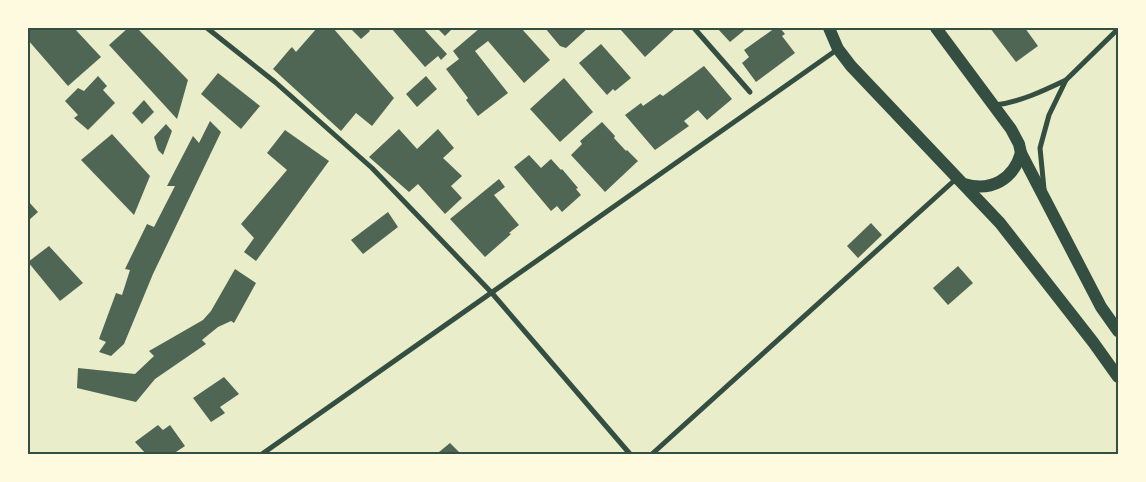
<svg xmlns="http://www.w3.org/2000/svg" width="1146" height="482" font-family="Lora,serif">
<rect width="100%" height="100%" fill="#e9edc9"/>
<g fill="#4f6655">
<path d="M28 28H74L101 57 68 86 28 40Z"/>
<path d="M128 28H137L188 80 177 119 109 45Z"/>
<path d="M317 28H333L394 98 372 126 356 113 341 131 273 69 290 49 292 47 296 52Z"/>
<path d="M350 28H367L370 31 361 39Z"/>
<path d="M391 28H423L447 54 441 60 438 56 425 67Z"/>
<path d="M437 28H453L445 36Z"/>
<path d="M480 28H521L550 60 524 83 488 41 475 51 508 93 478 116 466 100 468 98 446 69 459 59 453 51Z"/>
<path d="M545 28H588L566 48 560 46Z"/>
<path d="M622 28H673L675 29 645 57 620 29Z"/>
<path d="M717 28H747L730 42Z"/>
<path d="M775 28H780L785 34 782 36 795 53 756 82 742 63 749 57 744 50Z"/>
<path d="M990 28H1025L1038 46 1016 62Z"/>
<path d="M601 44 631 78 615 91 613 89 607 95 579 63Z"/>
<path d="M704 66 732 99 707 120 698 110 684 121 689 126 655 150 625 115 641 103 643 106 660 94 663 96Z"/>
<path d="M218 73 260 106 241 129 201 94Z"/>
<path d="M98 76 107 86 103 90 115 103 88 130 74 118 78 115 65 101 78 88 84 91Z"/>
<path d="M426 76 437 89 417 107 406 94Z"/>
<path d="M564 78 593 112 560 142 530 109Z"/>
<path d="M144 100 154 112 142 124 132 113Z"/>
<path d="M210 121 221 132 153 274 124 344 111 356 99 352 106 342 99 339 116 293 122 295 130 270 125 269 147 224 154 227 175 186H167L193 136 199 143Z"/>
<path d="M602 122 615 136 614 138 626 151 627 150 638 161 605 192 571 155 582 144 580 141Z"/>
<path d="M166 124 172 131 163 155 158 150 154 137Z"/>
<path d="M399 129 417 149 438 129 454 148 443 158 462 176 451 186 462 198 445 214 418 184 409 192 369 157Z"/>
<path d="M285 130 329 161 256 261 244 252 254 238 241 224 287 170 267 153Z"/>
<path d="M112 134 150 176 134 215 81 160Z"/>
<path d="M529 155 541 168 551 159 561 170 562 169 578 188 576 189 581 195 562 212 557 206 551 211 514 167Z"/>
<path d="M499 179 505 187 494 195 519 225 509 233 511 234 485 257 450 219Z"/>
<path d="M28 201 38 212 28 221Z"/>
<path d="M388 212 398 227 363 254 351 240Z"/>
<path d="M871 223 882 235 858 258 847 246Z"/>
<path d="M49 246 83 283 60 301 28 262Z"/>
<path d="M958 266 973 283 948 305 933 288Z"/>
<path d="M235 269 256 283 234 323 231 321 218 327 202 340 206 344 155 379 136 402 77 388 78 368 135 374 154 356 149 351 203 320 211 311Z"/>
<path d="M224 377 239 394 220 407 225 413 211 422 193 398Z"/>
<path d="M158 425 163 430 170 425 185 446 173 454H146L135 442Z"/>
<path d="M450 443 461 454H441L439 452Z"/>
</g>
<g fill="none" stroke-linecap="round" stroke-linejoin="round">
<g stroke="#344e41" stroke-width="5">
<path d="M207 28 275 82 372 168 491 292 630 454"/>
<path d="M694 28 750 92"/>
<path d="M1066 80 1118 29"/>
<path d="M995 105C1020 102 1043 91 1066 80L1049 115 1040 148 1044 189"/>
<path d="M262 454 838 49"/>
<path d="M652 454 957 178"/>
</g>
<g stroke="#344e41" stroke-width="12">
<path d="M829 28 838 49 851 66 1000 223 1093 342 1118 377"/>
<path d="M936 28 1011 129 1019 144 1021 153 1101 307 1118 331"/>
<path d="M964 184C991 192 1013 180 1021 153"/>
</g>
</g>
<rect width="1146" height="482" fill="none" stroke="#fefae0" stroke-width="58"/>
<rect x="29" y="29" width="1088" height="424" fill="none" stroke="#344e41" stroke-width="2"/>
</svg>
